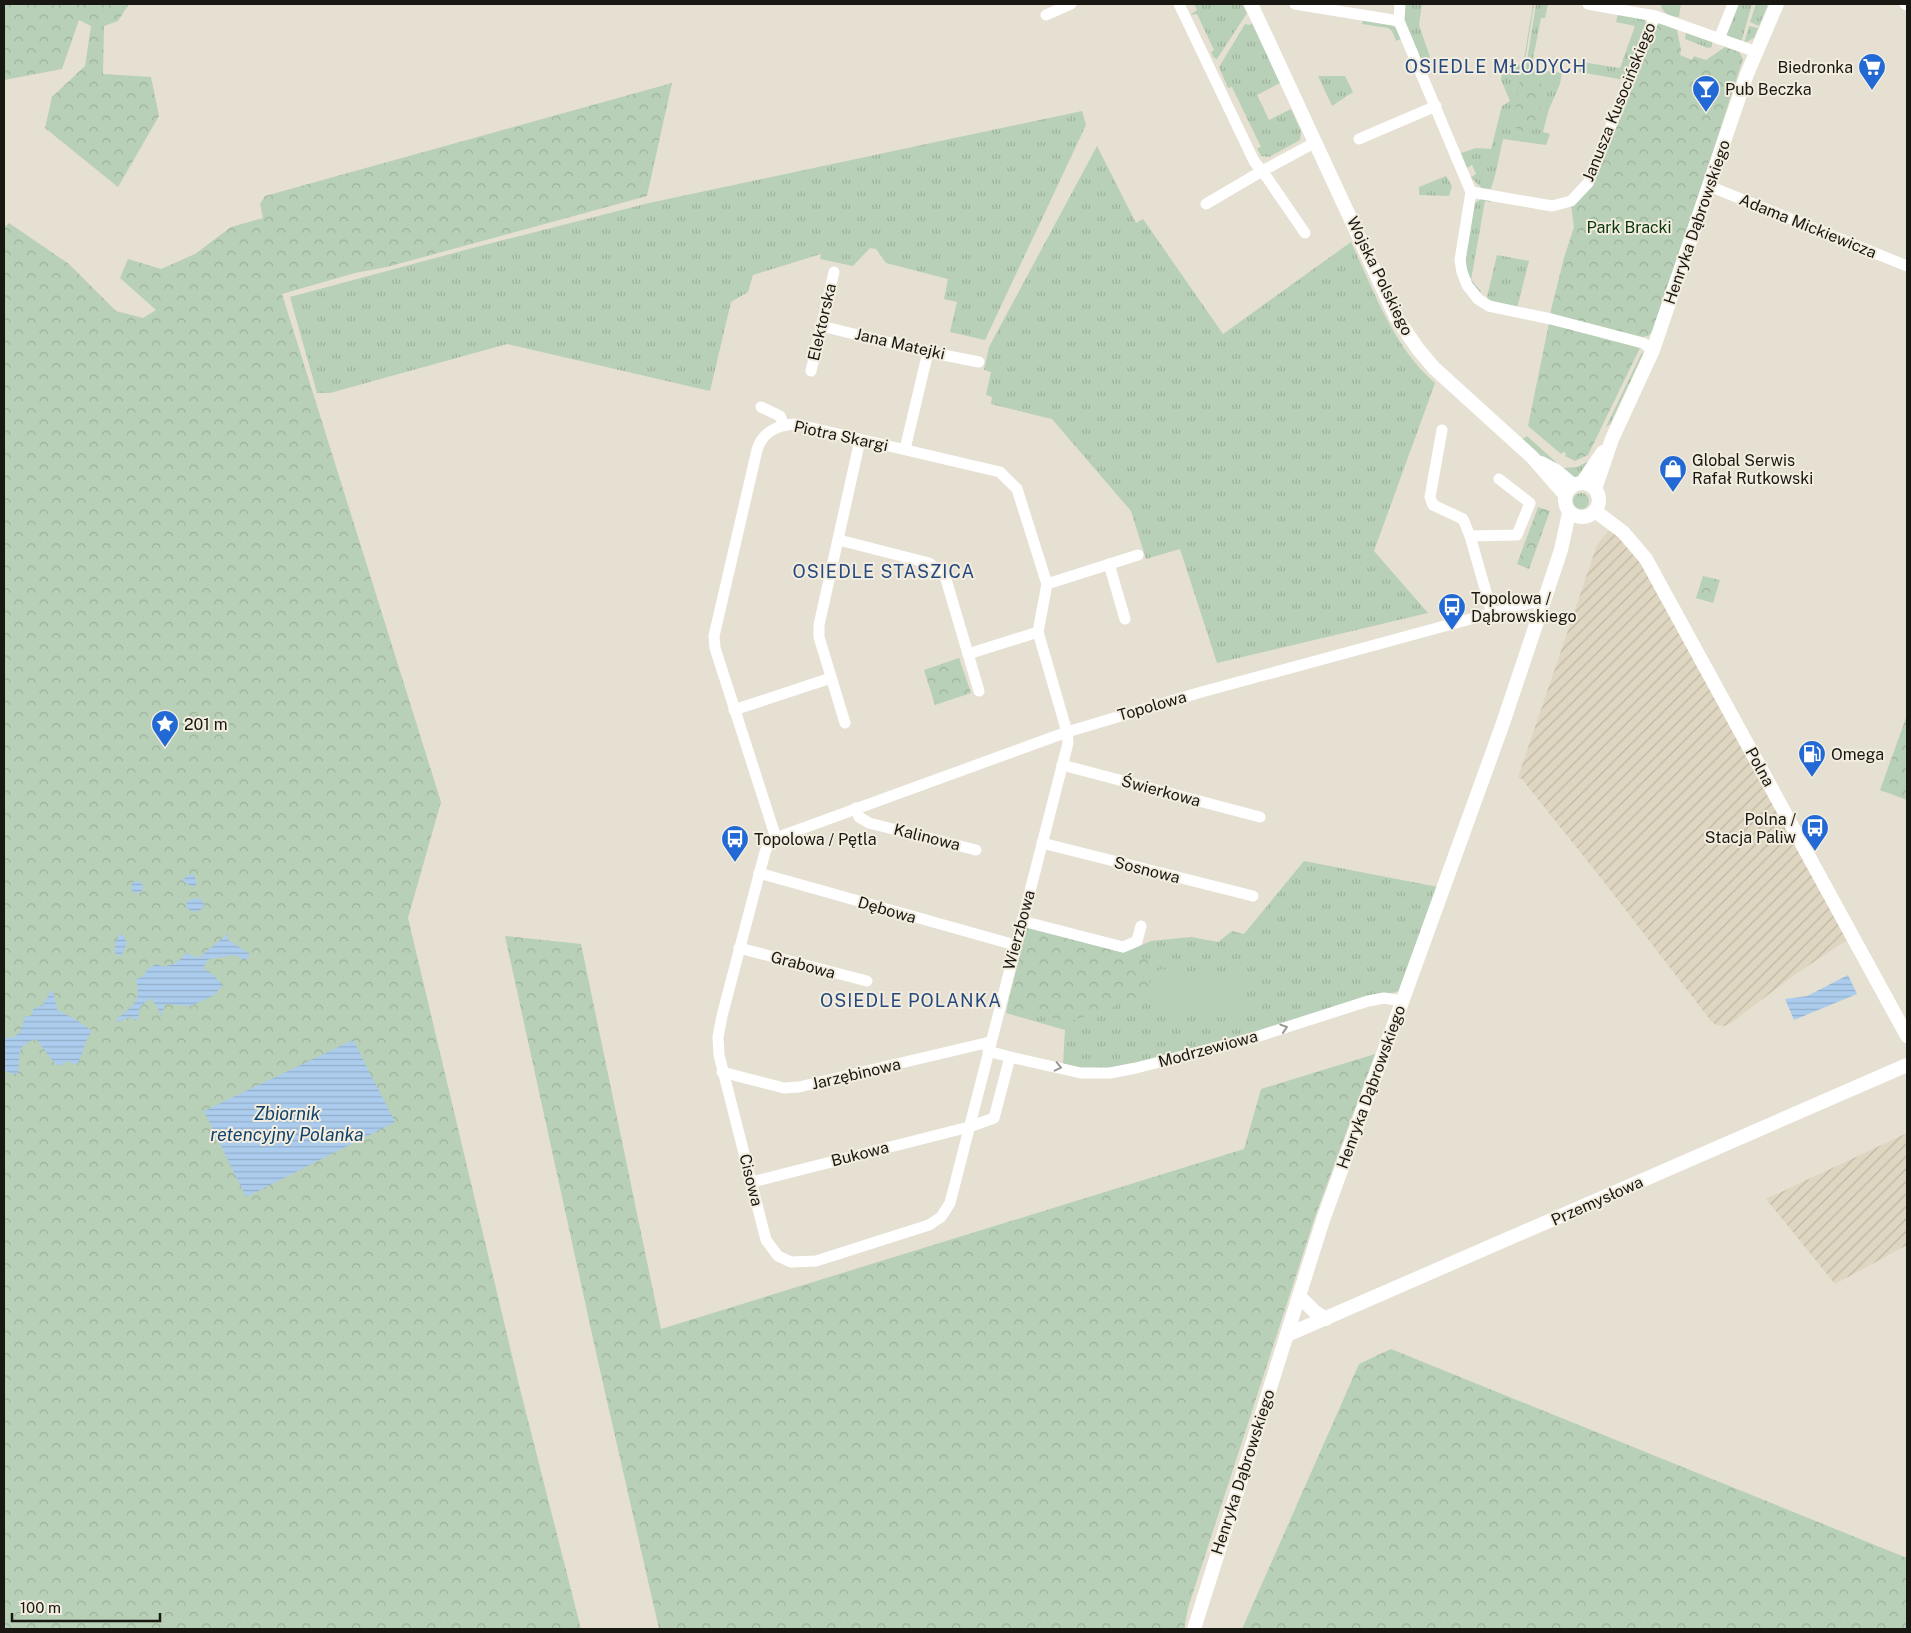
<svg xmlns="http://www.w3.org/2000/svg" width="1911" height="1633" font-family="'Public Sans',sans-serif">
<defs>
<pattern id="industrial-furrows" width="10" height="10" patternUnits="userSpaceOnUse" patternTransform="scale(1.25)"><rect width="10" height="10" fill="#dfd6c1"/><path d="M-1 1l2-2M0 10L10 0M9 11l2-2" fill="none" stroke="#bfb7a5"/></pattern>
<pattern id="grass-tufts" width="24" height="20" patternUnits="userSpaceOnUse" patternTransform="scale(1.25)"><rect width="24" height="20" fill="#b8d0b7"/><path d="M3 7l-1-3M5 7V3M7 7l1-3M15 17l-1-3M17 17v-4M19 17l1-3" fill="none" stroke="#9eb29c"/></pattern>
<pattern id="forest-crowns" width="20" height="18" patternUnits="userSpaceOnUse" patternTransform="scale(1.25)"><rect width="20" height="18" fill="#b8d0b7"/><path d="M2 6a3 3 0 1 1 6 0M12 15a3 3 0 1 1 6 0" fill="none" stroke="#9eb29c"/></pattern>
<pattern id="water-rules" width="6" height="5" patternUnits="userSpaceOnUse" patternTransform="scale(1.25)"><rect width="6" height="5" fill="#accced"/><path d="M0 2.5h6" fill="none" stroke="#93aeca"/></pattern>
</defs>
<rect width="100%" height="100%" fill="#e6e0d2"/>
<g fill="url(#industrial-furrows)">
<path d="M1608 531 1623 532 1853 936 1794 975 1731 1023 1724 1026 1716 1025 1711 1021 1604 882 1522 779 1518 777 1597 545Z"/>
<path d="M1907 1133V1245L1835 1284 1766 1199Z"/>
</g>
<g fill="url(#grass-tufts)">
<path d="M1194 4H1242L1247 13 1217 59 1213 57 1211 52 1214 50 1197 14 1190 15 1197 10Z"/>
<path d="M1405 4H1422L1419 25 1430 57 1421 62 1404 22Z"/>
<path d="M1533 4H1534L1523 73H1521L1537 119C1540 103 1549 74 1525 73L1536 4H1548L1545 18H1541L1531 69 1562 73 1560 84 1549 109 1543 132 1550 134 1546 145 1503 139 1496 172 1491 189 1482 188 1472 179 1471 177 1476 174 1472 165 1467 168 1461 153 1476 148 1491 149 1502 106 1510 101 1501 80 1503 63 1523 65Z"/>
<path d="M1661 4H1681L1679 17C1671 17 1661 13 1661 4Z"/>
<path d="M1738 4H1752L1741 43 1728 37 1725 32Z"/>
<path d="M1756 4H1768L1759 26 1750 22Z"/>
<path d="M1618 14 1644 19 1646 23 1625 80 1579 72 1581 62 1620 68 1635 26 1616 22Z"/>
<path d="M1363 19 1392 25 1396 28 1401 39 1396 41 1392 31 1388 28 1362 24Z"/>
<path d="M1253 23 1282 82 1257 95 1269 120 1291 109 1301 131 1300 140 1269 157 1261 156 1257 148 1261 147 1232 87 1228 88 1219 67 1245 24 1249 25Z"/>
<path d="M1749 26 1758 28 1754 38 1744 43Z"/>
<path d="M1686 33 1712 42V47L1708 48 1685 39Z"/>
<path d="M1318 76H1345L1353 92 1332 106Z"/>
<path d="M1082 111 1086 125 985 340 950 332 957 302 944 299 948 279 886 263 876 249 870 248 853 266 820 259 821 254 753 275 748 292 731 302 710 391 507 344 330 393H317L290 297 480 246 649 203Z"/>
<path d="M1097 146 1136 223 1143 219 1223 334 1351 242C1374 291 1393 347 1435 383L1374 551 1428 613 1217 663 1180 549 1146 559 1131 511 1052 419 991 404 992 397 986 395 991 372 984 370 989 347Z"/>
<path d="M1446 176 1452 186 1449 196 1419 195V187Z"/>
<path d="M1492 197 1491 202 1485 201 1471 280 1481 291 1479 294 1469 281 1465 263 1475 203 1483 198Z"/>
<path d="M1497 255 1529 261 1517 308 1486 301Z"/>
<path d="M1642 352 1643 354 1610 424 1606 427Z"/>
<path d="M1527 436 1557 463 1554 466 1521 440Z"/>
<path d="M1587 462 1591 464 1579 477H1571L1561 471 1564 468 1577 467Z"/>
<circle cx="1581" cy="501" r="8"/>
<path d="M1304 861 1438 887 1399 991 1392 993H1385L1248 1036 1114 1068H1074L1063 1065 1065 1030 1006 1013 1027 927 1123 953 1151 941 1191 937 1218 942 1232 931 1244 934Z"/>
</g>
<g fill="url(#forest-crowns)">
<path d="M4 4H129L118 21 104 26 103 74 151 77 159 116 118 187 45 128 52 97 85 66 91 26 79 20 62 69 4 80Z"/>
<path d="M1662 23 1677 30 1681 50 1680 55 1692 60 1694 56 1706 60 1725 47 1739 52 1743 59 1665 298 1653 331 1648 336 1642 337 1550 314 1564 258 1574 227 1571 205 1577 202 1657 24Z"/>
<path d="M1521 72 1533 73 1540 79C1544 94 1540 115 1533 129L1525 132 1516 128 1513 123Z"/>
<path d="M672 83 647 196 387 267 355 273 282 294 441 802 408 918 519 1385 581 1629H4V228L9 223 69 264 116 311 143 318 156 310 120 278 128 259 161 269 195 254 231 227 263 218 260 204 265 196Z"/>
<path d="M1549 323 1640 348 1588 455 1575 461 1565 456 1566 453 1563 452 1561 454 1528 426Z"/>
<path d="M1538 507 1550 511 1529 569 1517 564Z"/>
<path d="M1703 576 1720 580 1713 603 1696 598Z"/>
<path d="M959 658 971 693 935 705 924 670Z"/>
<path d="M1907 715V800L1880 790Z"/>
<path d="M1027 927 1152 961 1148 995 1068 1022 1007 1007Z"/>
<path d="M505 936 581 944 661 1329 1244 1149 1261 1089 1375 1054 1315 1217 1188 1608 1184 1629H659L597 1357Z"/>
<path d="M1391 1349 1907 1558V1629H1242L1359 1364Z"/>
</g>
<path fill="#b8d0b7" d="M1159 969 1243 978 1240 1019 1154 1011Z"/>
<g fill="url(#water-rules)">
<path d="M193 873 197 883 194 887 184 882 183 879Z"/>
<circle cx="137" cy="887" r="6"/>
<path d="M196 898 200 899 204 904 202 909 194 912 186 908 187 901Z"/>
<path d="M228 934V940L250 954 245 961 236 955 209 959 204 966 205 970 212 974 223 985 214 995 191 1006 165 1004 161 1016 157 1006 150 998 139 1008 138 1021 131 1017 117 1022V1019C134 1004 142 1002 136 979L142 977 148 969 156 964 164 967 176 963 187 953 198 958Z"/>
<path d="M119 935H123L127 943 121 956 115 953V943Z"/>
<path d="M1848 975 1857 994 1794 1020 1785 999 1807 996Z"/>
<path d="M51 991H53L57 1010 75 1019 92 1031C84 1042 83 1054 77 1065L67 1061 62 1065H56L36 1039C14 1046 21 1056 18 1074H13L4 1070V1038H13L21 1031 25 1016H31L34 1008 42 1006Z"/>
<path d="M353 1040 395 1122 246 1197 204 1111Z"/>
</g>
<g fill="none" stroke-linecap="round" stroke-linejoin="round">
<g stroke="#fff" stroke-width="11">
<path d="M1179 4 1254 161 1268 179 1305 233"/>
<path d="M1295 4 1399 21"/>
<path d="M1400 4 1399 21 1471 192 1460 260 1462 272 1467 285 1478 299 1489 306 1551 319 1643 343 1653 350"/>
<path d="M1588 4 1655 16 1757 52"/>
<path d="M1905 4 1907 5"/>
<path d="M1046 15 1071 4"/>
<path d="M1719 39 1733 4"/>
<path d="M1359 139 1436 106"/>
<path d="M1709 186 1907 266"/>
<path d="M1471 192 1552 206 1571 201 1588 183 1655 16"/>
<path d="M1206 204 1262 171 1316 142"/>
<path d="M821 326 928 352 979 362"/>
<path d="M811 371 834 272"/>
<path d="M761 407 780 416 784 425"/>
<path d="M1442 430 1430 497 1433 505 1463 519 1470 536 1492 613"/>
<path d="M905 449 928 352"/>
<path d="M1470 536 1517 535 1530 503 1499 479"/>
<path d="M839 540 929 563 945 576 979 691"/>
<path d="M1109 564 1125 619"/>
<path d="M1047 584 1138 555"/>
<path d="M968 654 1038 632"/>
<path d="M734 710 831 678"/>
<path d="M845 723 819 637V625L860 440"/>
<path d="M1062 765 1260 817"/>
<path d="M856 808 859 817 869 823 976 850"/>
<path d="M776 838 715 648 714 636 757 450C762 432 778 425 795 424L1000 472 1017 489 1047 584 1038 632 1067 732 1068 743 950 1203 941 1217 929 1225 816 1261 791 1262 778 1256 766 1240 719 1055 718 1037 722 1016 765 852 769 843 776 838 1067 732 1198 693 1507 609 1538 601 1544 602"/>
<path d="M1042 843 1253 896"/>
<path d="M759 873 1015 945"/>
<path d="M1022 921 1123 947 1137 941 1141 926"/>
<path d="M739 948 867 981"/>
<path d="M1010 1057 1081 1073H1110L1136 1068 1253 1038 1368 1001 1384 998 1402 1001"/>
<path d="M722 1072 784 1088 799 1087 990 1042"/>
<path d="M752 1182 969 1127 994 1118 1010 1057 988 1051"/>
</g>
<g stroke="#fff" stroke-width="14">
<path d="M1251 4 1396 317 1418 349 1434 368 1532 457 1565 495"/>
<path d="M1541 463 1556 471 1573 485"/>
<circle cx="1582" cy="500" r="17"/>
<path d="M1582 483 1603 452"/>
<path d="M1595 489 1612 439 1653 350 1747 74 1777 4"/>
<path d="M1595 511 1623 532 1646 559 1907 1036"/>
<path d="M1299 1296 1315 1312 1326 1319"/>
<path d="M1287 1335 1907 1065"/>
<path d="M1194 1629 1323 1220 1502 726 1561 550 1569 513"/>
</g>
</g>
<defs><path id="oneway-chevron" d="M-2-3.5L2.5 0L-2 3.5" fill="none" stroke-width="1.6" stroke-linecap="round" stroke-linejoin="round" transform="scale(1.25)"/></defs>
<g stroke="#989794">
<use href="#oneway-chevron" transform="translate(1284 1028) rotate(-18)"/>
<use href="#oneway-chevron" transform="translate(1058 1067) rotate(13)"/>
</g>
<defs>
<symbol id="supermarket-pin" viewBox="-11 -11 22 30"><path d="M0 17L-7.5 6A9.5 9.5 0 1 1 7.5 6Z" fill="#2369d5" stroke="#f3eddf"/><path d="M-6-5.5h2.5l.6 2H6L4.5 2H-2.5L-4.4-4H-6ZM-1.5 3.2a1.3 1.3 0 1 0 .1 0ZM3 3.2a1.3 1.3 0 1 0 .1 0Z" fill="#fff"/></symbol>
<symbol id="bar-pin" viewBox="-11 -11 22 30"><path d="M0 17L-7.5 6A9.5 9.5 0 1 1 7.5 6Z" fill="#2369d5" stroke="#f3eddf"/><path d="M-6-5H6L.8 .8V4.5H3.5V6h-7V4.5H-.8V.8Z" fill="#fff"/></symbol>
<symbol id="shop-pin" viewBox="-11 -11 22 30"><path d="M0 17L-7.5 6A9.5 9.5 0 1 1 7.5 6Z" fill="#2369d5" stroke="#f3eddf"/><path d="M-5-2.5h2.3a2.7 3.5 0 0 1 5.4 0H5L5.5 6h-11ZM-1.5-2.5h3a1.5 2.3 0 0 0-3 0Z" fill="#fff"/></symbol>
<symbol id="bus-pin" viewBox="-11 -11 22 30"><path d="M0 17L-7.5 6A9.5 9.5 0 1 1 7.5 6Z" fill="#2369d5" stroke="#f3eddf"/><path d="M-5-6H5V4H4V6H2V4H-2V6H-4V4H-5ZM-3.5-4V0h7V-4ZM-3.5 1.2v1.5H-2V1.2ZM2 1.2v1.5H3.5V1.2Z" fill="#fff"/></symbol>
<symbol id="sight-pin" viewBox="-11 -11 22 30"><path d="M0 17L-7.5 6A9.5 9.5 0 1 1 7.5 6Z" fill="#2369d5" stroke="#f3eddf"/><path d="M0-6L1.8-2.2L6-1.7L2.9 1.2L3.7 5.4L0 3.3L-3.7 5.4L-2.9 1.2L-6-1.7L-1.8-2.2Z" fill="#fff"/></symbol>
<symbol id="fuel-pin" viewBox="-11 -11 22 30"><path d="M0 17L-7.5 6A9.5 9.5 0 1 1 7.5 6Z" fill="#2369d5" stroke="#f3eddf"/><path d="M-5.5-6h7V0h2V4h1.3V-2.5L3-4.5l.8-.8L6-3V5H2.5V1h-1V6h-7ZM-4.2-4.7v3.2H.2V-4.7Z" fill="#fff"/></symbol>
</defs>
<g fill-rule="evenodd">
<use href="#supermarket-pin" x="1856" y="51" width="32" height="43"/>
<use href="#bar-pin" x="1690" y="73" width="32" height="43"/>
<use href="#shop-pin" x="1657" y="453" width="32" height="43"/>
<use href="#bus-pin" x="1436" y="591" width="32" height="43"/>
<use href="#sight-pin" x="149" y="708" width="32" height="43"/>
<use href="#fuel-pin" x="1796" y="738" width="32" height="43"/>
<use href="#bus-pin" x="1799" y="812" width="32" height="43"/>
<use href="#bus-pin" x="719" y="823" width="32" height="43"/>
</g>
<g text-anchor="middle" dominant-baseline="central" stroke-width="4" stroke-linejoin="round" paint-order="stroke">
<g font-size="16" fill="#191712" stroke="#f3eddf" text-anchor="start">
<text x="1853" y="67" text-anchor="end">Biedronka</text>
<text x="1725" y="89">Pub Beczka</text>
<text x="1692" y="460">Global Serwis<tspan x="1692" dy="18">Rafał Rutkowski</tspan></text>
<text x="1471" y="598">Topolowa /<tspan x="1471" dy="18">Dąbrowskiego</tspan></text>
<text x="184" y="724">201 m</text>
<text x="1831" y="754">Omega</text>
<text x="1796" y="819" text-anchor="end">Polna /<tspan x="1796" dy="18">Stacja Paliw</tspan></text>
<text x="754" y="839">Topolowa / Pętla</text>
</g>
<g font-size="16" fill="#191712" stroke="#f3eddf">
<text transform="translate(1619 102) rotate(-68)">Janusza Kusocińskiego</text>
<text transform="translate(1697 222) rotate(-71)">Henryka Dąbrowskiego</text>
<text transform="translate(1808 226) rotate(22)">Adama Mickiewicza</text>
<text transform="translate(1380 276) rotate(64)">Wojska Polskiego</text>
<text transform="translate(822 322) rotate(-77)">Elektorska</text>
<text transform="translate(900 344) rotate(13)">Jana Matejki</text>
<text transform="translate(841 436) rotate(12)">Piotra Skargi</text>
<text transform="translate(1152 706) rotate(-16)">Topolowa</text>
<text transform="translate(1760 767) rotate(61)">Polna</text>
<text transform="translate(1161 791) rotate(15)">Świerkowa</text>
<text transform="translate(927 837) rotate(14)">Kalinowa</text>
<text transform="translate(1147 870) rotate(14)">Sosnowa</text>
<text transform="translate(887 910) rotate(16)">Dębowa</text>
<text transform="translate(1019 930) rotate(-75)">Wierzbowa</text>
<text transform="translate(803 965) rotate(15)">Grabowa</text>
<text transform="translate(1208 1049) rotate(-15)">Modrzewiowa</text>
<text transform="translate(856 1074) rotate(-13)">Jarzębinowa</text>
<text transform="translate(1371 1087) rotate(-70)">Henryka Dąbrowskiego</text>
<text transform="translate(860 1154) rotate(-14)">Bukowa</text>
<text transform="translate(751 1180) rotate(76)">Cisowa</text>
<text transform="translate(1597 1201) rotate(-24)">Przemysłowa</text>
<text transform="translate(1243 1472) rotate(-72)">Henryka Dąbrowskiego</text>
</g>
<g font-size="16" fill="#07370b" stroke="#f3eddf">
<text x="1629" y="227">Park Bracki</text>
</g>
<g font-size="18" letter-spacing="1" fill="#26497f" stroke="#f3eddf">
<text x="1496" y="66">OSIEDLE MŁODYCH</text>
<text x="884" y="571">OSIEDLE STASZICA</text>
<text x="911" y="1000">OSIEDLE POLANKA</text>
</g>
<g font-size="18" font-style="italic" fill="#11426b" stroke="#f3eddf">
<text x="287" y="1113">Zbiornik<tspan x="287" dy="21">retencyjny Polanka</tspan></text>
</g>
</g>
<rect width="1911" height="1633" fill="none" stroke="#191712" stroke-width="10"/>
<path d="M12 1613v8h148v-8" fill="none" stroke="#191712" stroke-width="2.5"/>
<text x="20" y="1613" font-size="15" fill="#191712" stroke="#f3eddf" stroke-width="4" paint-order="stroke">100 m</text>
</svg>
